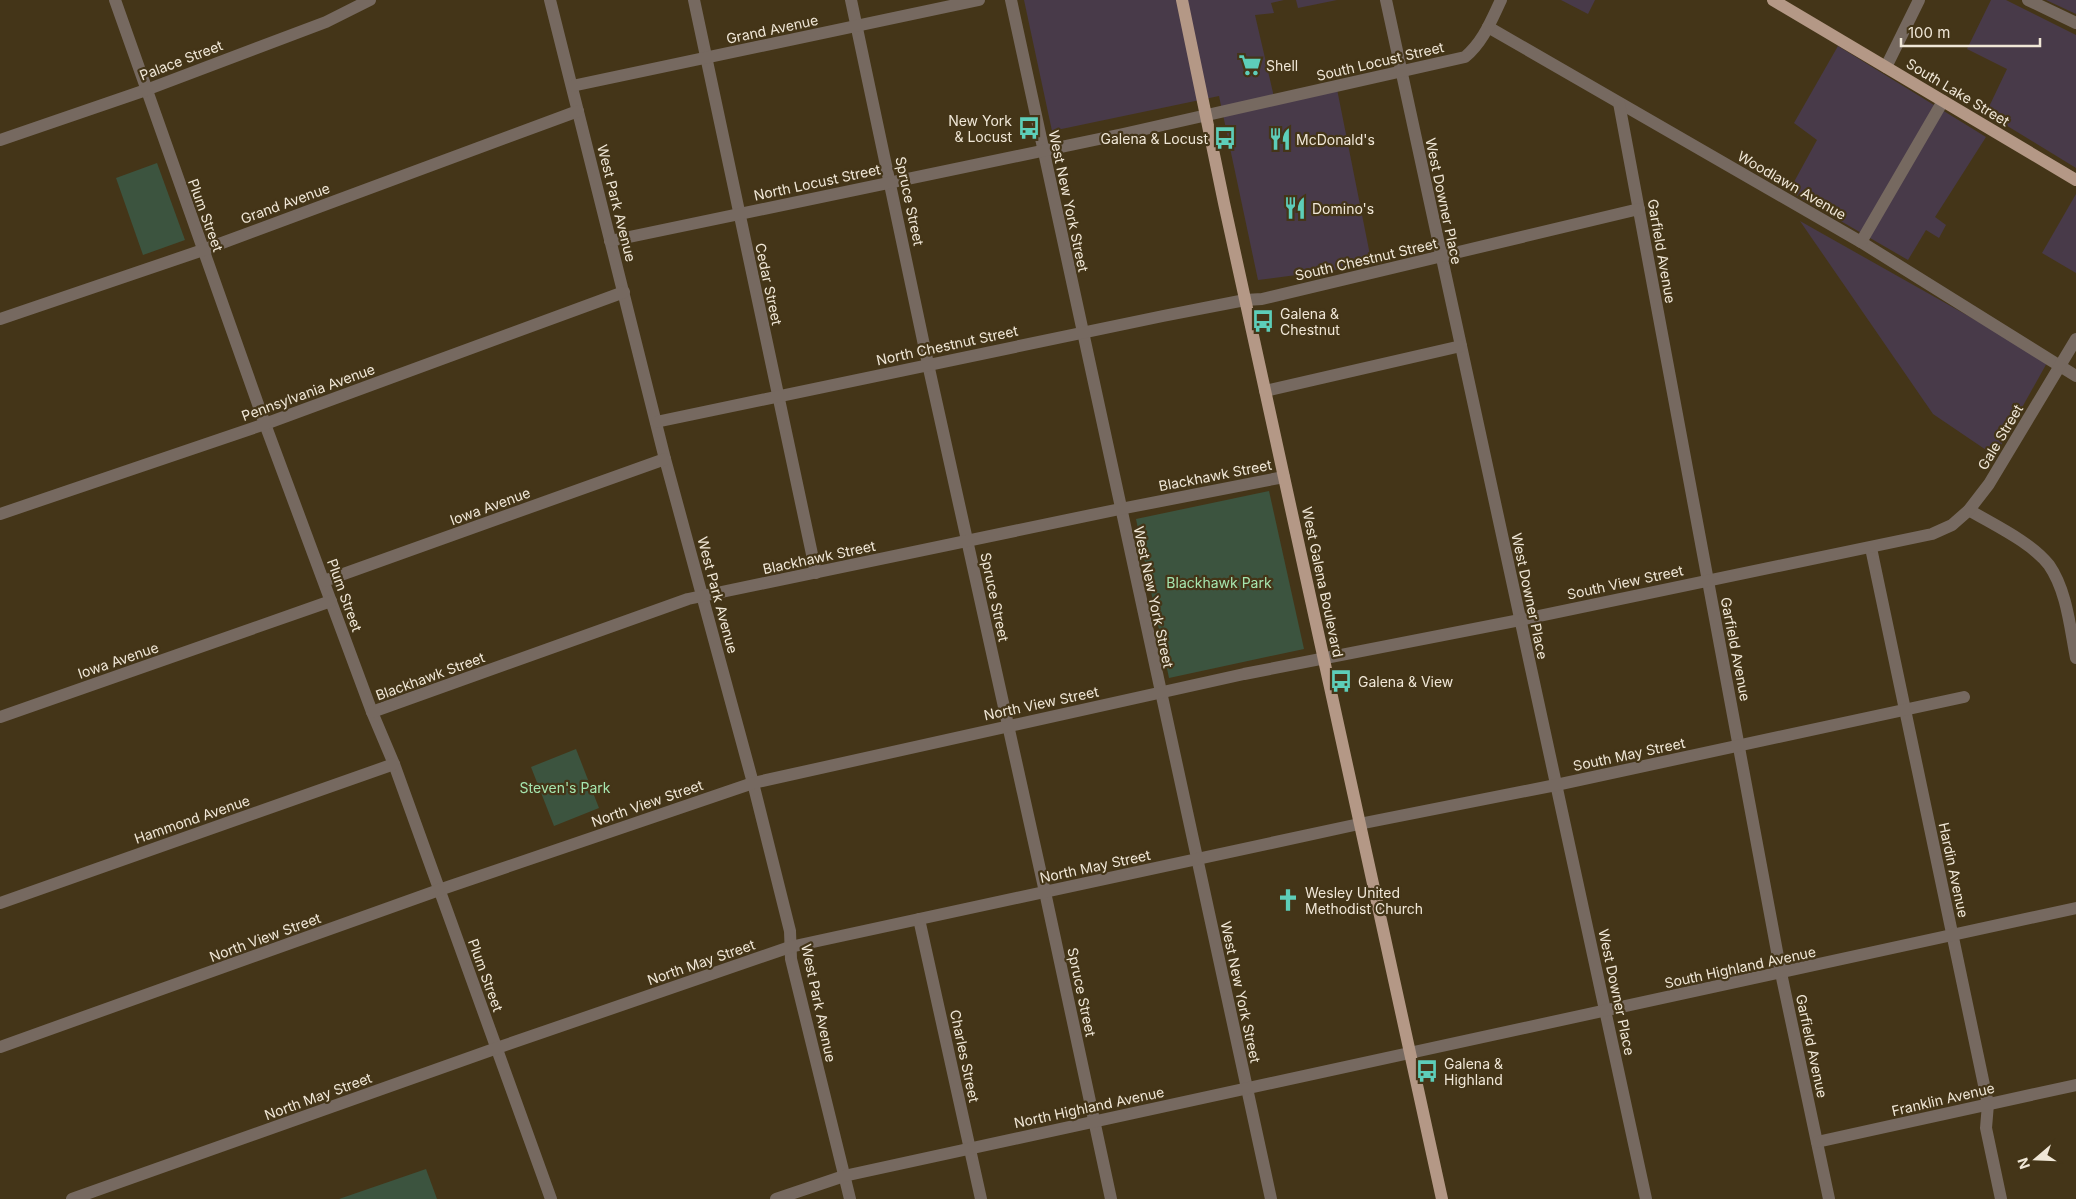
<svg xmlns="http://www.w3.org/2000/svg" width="2076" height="1199" font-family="Inter,sans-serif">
<rect width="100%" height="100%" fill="#443518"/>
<g fill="#483a49">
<path d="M1024 0H1284L1271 3 1274 13 1255 15 1274 97 1336 84 1372 265 1258 280 1219 96 1052 131Z"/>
<path d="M1296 0H1337L1298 8Z"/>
<path d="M1561 0H1595L1588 14Z"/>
<path d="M1991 0H2006L2076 35V168L1986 113 2007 69 1967 49Z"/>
<path d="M2046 0H2076V14Z"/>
<path d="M1838 46 1986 137 1935 217 1946 225 1939 238 1926 230 1908 260 1789 191 1817 140 1794 123Z"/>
<path d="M2076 194V273L2042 253Z"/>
<path d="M1800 221 2048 361 1995 456 1933 414Z"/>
</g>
<g fill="#3c543f">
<path d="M157 163 185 240 143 255 116 178Z"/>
<path d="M1269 491 1304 649 1169 678 1136 519Z"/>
<path d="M576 749 599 808 554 826 531 767Z"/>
<path d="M426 1169 437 1199H339Z"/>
</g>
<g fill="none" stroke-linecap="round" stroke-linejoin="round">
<g stroke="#766960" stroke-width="12">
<path d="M115 0 265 424 372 712 394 764 551 1199"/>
<path d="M550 0 665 459 753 783 790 931 791 959 850 1199"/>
<path d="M694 0 816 573"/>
<path d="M851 0 928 364 1045 892 1111 1199"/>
<path d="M1011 0 1271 1199"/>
<path d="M1386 0 1646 1199"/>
<path d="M2028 0 2076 23"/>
<path d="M1488 27 1861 242 2076 376"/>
<path d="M1886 67 1919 0"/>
<path d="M572 86 979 0"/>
<path d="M1619 103 1781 973 1829 1199"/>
<path d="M0 140 146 90 326 22 370 0"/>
<path d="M610 241 1123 134 1465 57C1483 42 1491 21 1501 0"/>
<path d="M1861 242 1943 101"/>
<path d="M0 319 203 250 578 111"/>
<path d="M1265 391 1461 346"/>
<path d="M656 422 1163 316 1245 300 1262 299 1639 209"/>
<path d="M1969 510C1994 525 2031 542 2049 565 2067 591 2070 628 2076 658"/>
<path d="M0 514 265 424 624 292"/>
<path d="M1871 548 1988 1104 1986 1128 2001 1199"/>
<path d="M324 581 665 459"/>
<path d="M372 712 688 599 1120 509 1284 477"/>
<path d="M0 717 331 601"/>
<path d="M0 903 394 764"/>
<path d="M919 919 981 1199"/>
<path d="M0 1047 439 890 753 783 1244 674 1520 620 1932 534 1952 525 1969 510 1989 484 2076 339"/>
<path d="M1817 1142 2076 1085"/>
<path d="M72 1199 497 1048 790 947 1359 824 1556 785 1964 697"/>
<path d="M776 1199 844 1176 2076 908"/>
</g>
<g stroke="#b49886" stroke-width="12">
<path d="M1182 0 1224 203 1442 1199"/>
<path d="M1773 0 2076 180"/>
</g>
</g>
<defs>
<symbol id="supermarket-bare" viewBox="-9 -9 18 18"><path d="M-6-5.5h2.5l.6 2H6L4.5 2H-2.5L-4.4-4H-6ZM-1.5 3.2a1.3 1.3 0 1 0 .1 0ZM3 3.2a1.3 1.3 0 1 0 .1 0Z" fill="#5dceb9" stroke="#443518" stroke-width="2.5" paint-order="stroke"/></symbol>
<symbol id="bus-bare" viewBox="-9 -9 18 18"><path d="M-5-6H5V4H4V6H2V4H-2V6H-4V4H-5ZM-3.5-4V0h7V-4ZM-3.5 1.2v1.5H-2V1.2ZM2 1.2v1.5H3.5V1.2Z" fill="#5dceb9" stroke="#443518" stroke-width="2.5" paint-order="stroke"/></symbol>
<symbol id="restaurant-bare" viewBox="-9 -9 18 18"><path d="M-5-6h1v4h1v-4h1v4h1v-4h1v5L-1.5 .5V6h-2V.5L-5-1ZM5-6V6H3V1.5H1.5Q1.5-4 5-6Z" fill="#5dceb9" stroke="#443518" stroke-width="2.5" paint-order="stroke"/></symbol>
<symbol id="church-bare" viewBox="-9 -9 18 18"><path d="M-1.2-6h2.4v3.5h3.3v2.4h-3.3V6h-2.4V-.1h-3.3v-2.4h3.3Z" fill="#5dceb9" stroke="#443518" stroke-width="2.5" paint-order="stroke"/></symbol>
</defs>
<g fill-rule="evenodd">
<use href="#supermarket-bare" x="1234" y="49" width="32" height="32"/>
<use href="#bus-bare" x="1013" y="112" width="32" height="32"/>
<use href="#bus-bare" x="1209" y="122" width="32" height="32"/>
<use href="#restaurant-bare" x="1264" y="123" width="32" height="32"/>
<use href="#restaurant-bare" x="1279" y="192" width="32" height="32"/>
<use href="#bus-bare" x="1247" y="305" width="32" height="32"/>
<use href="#bus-bare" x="1325" y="665" width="32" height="32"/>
<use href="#church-bare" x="1272" y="884" width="32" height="32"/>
<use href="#bus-bare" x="1411" y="1055" width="32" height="32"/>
</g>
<g text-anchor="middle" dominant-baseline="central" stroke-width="4.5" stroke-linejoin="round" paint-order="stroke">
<g font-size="14" fill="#f0e7d7" stroke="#443518">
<text transform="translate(772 29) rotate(-12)">Grand Avenue</text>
<text transform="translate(181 60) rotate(-21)">Palace Street</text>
<text transform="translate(1380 61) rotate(-13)">South Locust Street</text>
<text transform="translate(1958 92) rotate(31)">South Lake Street</text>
<text transform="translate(817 182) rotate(-12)">North Locust Street</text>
<text transform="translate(1792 185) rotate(30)">Woodlawn Avenue</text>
<text transform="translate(910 201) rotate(78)">Spruce Street</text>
<text transform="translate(1069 201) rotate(78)">West New York Street</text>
<text transform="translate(1444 201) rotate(78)">West Downer Place</text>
<text transform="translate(285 203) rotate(-20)">Grand Avenue</text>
<text transform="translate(617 203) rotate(76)">West Park Avenue</text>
<text transform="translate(206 215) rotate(70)">Plum Street</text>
<text transform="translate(1662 251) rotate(80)">Garfield Avenue</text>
<text transform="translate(1366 259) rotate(-13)">South Chestnut Street</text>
<text transform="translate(769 284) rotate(78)">Cedar Street</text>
<text transform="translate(947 345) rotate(-12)">North Chestnut Street</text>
<text transform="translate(308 392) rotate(-20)">Pennsylvania Avenue</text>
<text transform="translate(2000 437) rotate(-59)">Gale Street</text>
<text transform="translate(1215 475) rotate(-11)">Blackhawk Street</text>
<text transform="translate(490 506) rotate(-20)">Iowa Avenue</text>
<text transform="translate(819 557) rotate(-12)">Blackhawk Street</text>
<text transform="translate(1323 582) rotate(78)">West Galena Boulevard</text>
<text transform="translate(1625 582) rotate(-12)">South View Street</text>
<text transform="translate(345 595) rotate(70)">Plum Street</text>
<text transform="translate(718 595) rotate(75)">West Park Avenue</text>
<text transform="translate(1530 596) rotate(78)">West Downer Place</text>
<text transform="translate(995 597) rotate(78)">Spruce Street</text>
<text transform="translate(1154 597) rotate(78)">West New York Street</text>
<text transform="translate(1736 649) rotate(79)">Garfield Avenue</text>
<text transform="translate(118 660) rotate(-19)">Iowa Avenue</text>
<text transform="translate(430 676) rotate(-20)">Blackhawk Street</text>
<text transform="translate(1041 703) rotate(-12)">North View Street</text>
<text transform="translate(1629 754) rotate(-12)">South May Street</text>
<text transform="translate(647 803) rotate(-19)">North View Street</text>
<text transform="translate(192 819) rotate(-19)">Hammond Avenue</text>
<text transform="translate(1095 866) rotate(-12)">North May Street</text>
<text transform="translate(1954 870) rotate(78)">Hardin Avenue</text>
<text transform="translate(265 937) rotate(-20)">North View Street</text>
<text transform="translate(701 962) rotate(-19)">North May Street</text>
<text transform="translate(1740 967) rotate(-12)">South Highland Avenue</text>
<text transform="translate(486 975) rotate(70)">Plum Street</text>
<text transform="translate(1082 992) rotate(78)">Spruce Street</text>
<text transform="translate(1241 992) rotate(78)">West New York Street</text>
<text transform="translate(1617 992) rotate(78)">West Downer Place</text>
<text transform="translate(819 1003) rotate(78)">West Park Avenue</text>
<text transform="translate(1812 1046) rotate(78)">Garfield Avenue</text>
<text transform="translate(965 1056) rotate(78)">Charles Street</text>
<text transform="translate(318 1096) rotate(-20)">North May Street</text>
<text transform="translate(1943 1099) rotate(-13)">Franklin Avenue</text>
<text transform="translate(1089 1107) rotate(-12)">North Highland Avenue</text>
</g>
<g font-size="14" fill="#f0e7d7" stroke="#443518" text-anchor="start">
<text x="1266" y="65">Shell</text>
<text x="1012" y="120" text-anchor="end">New York<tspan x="1012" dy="16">&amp; Locust</tspan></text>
<text x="1208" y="138" text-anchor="end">Galena &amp; Locust</text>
<text x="1296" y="139">McDonald's</text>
<text x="1312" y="208">Domino's</text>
<text x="1280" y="313">Galena &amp;<tspan x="1280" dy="16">Chestnut</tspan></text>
<text x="1358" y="681">Galena &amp; View</text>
<text x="1305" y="892">Wesley United<tspan x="1305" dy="16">Methodist Church</tspan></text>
<text x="1444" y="1063">Galena &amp;<tspan x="1444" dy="16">Highland</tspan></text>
</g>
<g font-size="14" fill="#a6e6af" stroke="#443518">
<text x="1219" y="582">Blackhawk Park</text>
<text x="565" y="787">Steven's Park</text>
</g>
</g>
<g transform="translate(2036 1159) rotate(251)" stroke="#443518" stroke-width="4" paint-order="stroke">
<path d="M0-4L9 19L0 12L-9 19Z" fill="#f0e7d7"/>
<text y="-8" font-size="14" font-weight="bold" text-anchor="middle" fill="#f0e7d7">N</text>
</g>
<path d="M1901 38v8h139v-8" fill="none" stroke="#f0e7d7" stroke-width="2.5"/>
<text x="1908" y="38" font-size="15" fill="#f0e7d7" stroke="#443518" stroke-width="4" paint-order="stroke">100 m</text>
</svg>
